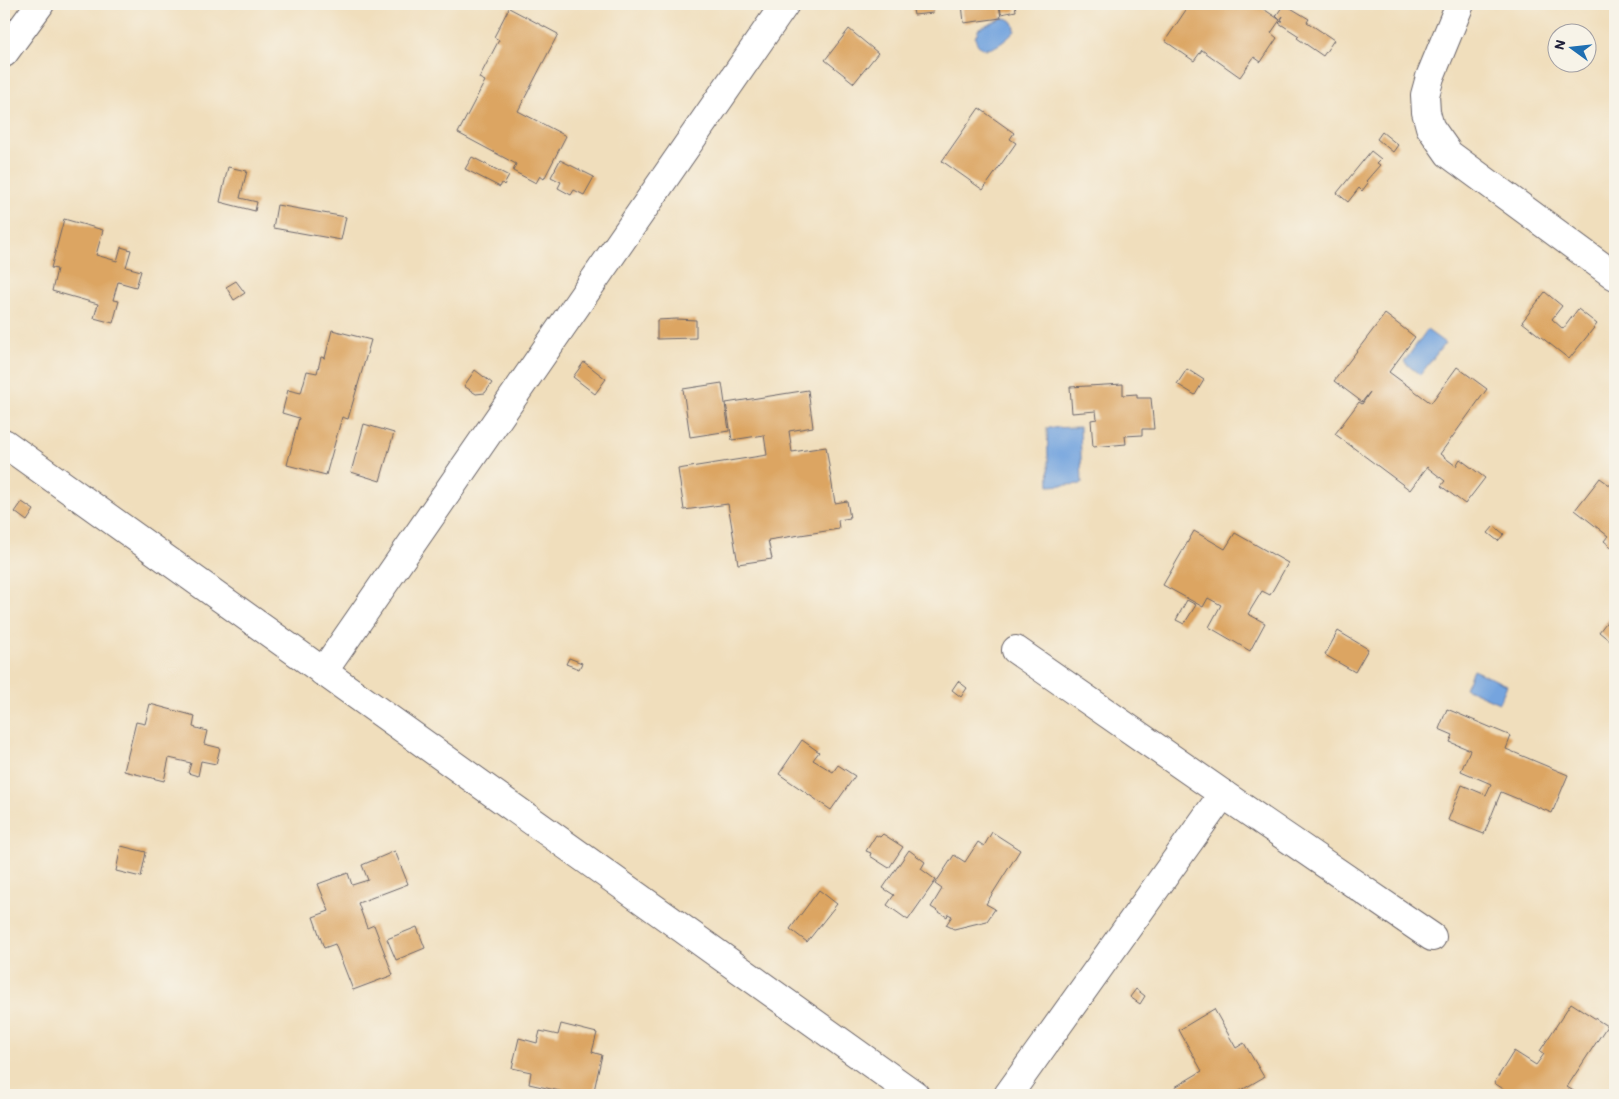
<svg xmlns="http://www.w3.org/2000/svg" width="1619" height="1099" font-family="Itim,sans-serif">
<rect width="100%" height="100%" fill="#f7f3e8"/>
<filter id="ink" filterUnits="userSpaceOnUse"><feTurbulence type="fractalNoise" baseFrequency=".02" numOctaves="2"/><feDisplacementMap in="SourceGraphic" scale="10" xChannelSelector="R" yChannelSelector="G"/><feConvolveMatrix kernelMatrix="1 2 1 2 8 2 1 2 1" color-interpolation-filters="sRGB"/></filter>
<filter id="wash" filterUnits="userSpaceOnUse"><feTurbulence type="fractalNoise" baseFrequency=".0096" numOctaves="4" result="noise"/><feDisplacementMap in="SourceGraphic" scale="20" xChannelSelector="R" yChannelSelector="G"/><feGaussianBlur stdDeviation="1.12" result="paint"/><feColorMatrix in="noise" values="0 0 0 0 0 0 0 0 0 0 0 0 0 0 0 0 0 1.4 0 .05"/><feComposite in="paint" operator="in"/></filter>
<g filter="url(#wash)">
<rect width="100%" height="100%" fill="#f0debc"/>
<g fill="#75a4de" stroke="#4c638c">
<path d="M1002 18C1011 18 1015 22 1015 31 1005 42 981 61 975 38L979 28Z"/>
<path d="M1427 330 1445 343 1420 375 1404 362Z"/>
<path d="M1080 427 1082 484 1049 486 1047 428Z"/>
<path d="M1473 670 1507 685 1499 703 1465 688Z"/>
</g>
<g id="blocks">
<g fill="#dca562">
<path d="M912 4H932L933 13 914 15Z"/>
<path d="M962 4H999L1001 18 964 23Z"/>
<path d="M1000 4H1015L1016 11 1001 14Z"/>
<path d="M1190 4H1256L1280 20 1271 33 1277 38 1261 62 1254 57 1240 77 1202 50 1194 61 1165 41Z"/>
<path d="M1284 4 1309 19 1307 22 1334 40 1323 56 1297 38 1299 36 1279 23 1281 21H1283L1281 20 1283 16 1280 20 1276 16Z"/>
<path d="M509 8 558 34 518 111 566 136 544 179 540 176 536 183 513 171 516 164 458 133 485 81 479 78 499 40 494 37Z"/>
<path d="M849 29 878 53 854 83 825 60Z"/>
<path d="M979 108 1014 133 1010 139 1016 143 983 190 942 161Z"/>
<path d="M1382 132 1398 145 1393 152 1377 139Z"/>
<path d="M1371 151 1381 159 1377 163 1380 165 1366 181 1368 183 1362 191 1359 188 1348 202 1337 193Z"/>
<path d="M472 157 509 176 504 185 502 183 500 187 465 169Z"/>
<path d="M560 160 594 177 584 195 574 190 571 195 558 188 561 182 551 177Z"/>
<path d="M228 167 247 171 240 198 257 202 255 211 220 202Z"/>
<path d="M277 205 346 217 341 240 273 228Z"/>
<path d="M64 219 103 230 96 255 117 261 121 247 131 250 126 267 141 271 136 287 118 282 113 300 119 301 113 323 94 318 98 304 52 291 57 269 51 268Z"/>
<path d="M236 281 245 293 234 300 226 287Z"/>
<path d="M1545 292 1562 306 1552 319 1563 329 1578 309 1597 324 1569 359 1522 322Z"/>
<path d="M1385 314 1415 337 1389 372 1431 403 1457 367 1487 389 1440 454 1456 466 1460 459 1485 478 1465 504 1441 486 1445 481 1427 467 1410 490 1335 434 1359 402 1362 404 1370 392 1362 402 1334 381Z"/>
<path d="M677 319 696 320V338L657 339V320Z"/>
<path d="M332 330 371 340 348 419 342 417 326 475 287 465 299 418 282 413 288 390 301 393 307 371 317 373 321 357 325 358Z"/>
<path d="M584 362 606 379 595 394 573 377Z"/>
<path d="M1187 369 1204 380 1195 395 1177 384Z"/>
<path d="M475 370 492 383 485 393 476 394 464 386Z"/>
<path d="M722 383 729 431 690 437 683 389Z"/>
<path d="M1123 384V395L1137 394V398H1151L1154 429H1142V435L1125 436 1126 444 1093 447 1091 420 1097 419 1096 411 1072 413 1070 387Z"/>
<path d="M808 390 813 427 789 431 792 452 826 447 835 503 847 501 850 518 838 520 839 529 768 540 772 559 738 564 728 504 684 510 678 469 767 455 764 435 732 440 726 403Z"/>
<path d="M364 424 394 433 380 481 351 472Z"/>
<path d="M1600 478 1611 486 1615 481V550L1604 541 1608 536 1575 510Z"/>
<path d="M22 502 34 510 27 521 15 512Z"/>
<path d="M1494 526 1504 534 1498 541 1488 533Z"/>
<path d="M1194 531 1225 549 1235 533 1288 563 1270 595 1262 591 1248 614 1265 623 1250 651 1209 627 1221 605 1208 598 1203 607 1163 585Z"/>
<path d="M1187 600 1196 605 1184 624 1176 620Z"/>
<path d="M1615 611V645L1599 632Z"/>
<path d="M1338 631 1368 649 1355 672 1325 655Z"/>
<path d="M569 658 582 663 579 669 566 664Z"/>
<path d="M958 681 967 688 961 697 952 690Z"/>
<path d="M150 704 195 716 193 727 207 731 204 744 220 748 216 764 201 761 198 776 188 773 191 763 169 758 164 781 124 771 136 722 145 724Z"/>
<path d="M1447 709 1511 736 1506 749 1568 775 1552 813 1501 792 1484 834 1448 820 1462 785 1486 795 1491 784 1461 771 1470 750 1450 742 1453 735 1439 729Z"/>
<path d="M802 740 819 752 813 760 833 772 838 765 855 776 831 810 779 774Z"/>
<path d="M992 832 1020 850 986 904 995 909 987 921 954 929 946 925 952 916 948 914 947 917 931 907 942 889 935 884 954 855 965 862 978 842 984 846Z"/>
<path d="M883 834 903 847 889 868 870 856 871 853 866 851 876 835 880 837Z"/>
<path d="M121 846 146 852 141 877 116 871Z"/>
<path d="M909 850 925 862 921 869 936 880 908 920 887 905 894 895 883 888Z"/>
<path d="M395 851 408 884 358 903 367 928 374 925 393 975 353 990 335 944 324 948 313 917 329 911 318 884 348 873 352 885 368 880 362 865Z"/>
<path d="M819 890 837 904 807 942 790 929Z"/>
<path d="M417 927 425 948 396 960 387 939Z"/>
<path d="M1136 989 1145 996 1140 1004 1130 997Z"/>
<path d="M1571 1003 1607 1026 1567 1087 1580 1095H1513L1494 1083 1514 1051 1536 1065 1544 1054 1540 1051Z"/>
<path d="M1214 1009 1236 1048 1244 1043 1264 1077 1233 1095H1180L1175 1087 1202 1071 1179 1030Z"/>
<path d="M561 1024 597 1033 592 1052 602 1055 593 1095H577L529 1084 531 1072 512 1068 519 1038 537 1043 540 1031 558 1035Z"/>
</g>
</g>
</g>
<g filter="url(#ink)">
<use href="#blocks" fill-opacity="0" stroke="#6a6468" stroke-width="1"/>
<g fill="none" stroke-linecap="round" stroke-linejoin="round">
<defs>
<g id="street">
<path d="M1460 4 1430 77 1425 95 1426 112 1430 127 1449 154 1615 276"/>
<path d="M4 53 40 4"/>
<path d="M4 443 915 1095"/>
<path d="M1016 650 1223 794 1432 937"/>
<path d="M323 672 785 4"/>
<path d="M1008 1095 1223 794"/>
</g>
</defs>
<use href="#street" stroke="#6a6468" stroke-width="30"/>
<use href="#street" stroke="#fff" stroke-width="28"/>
</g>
</g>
<rect width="1619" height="1099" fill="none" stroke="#f7f3e8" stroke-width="20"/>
<g transform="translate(1572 48) rotate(285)"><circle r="24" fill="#f7f3e8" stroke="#a29fa3"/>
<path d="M0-4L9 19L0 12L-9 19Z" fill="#1f6fb2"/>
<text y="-8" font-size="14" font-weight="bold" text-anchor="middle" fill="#22223b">N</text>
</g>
</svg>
